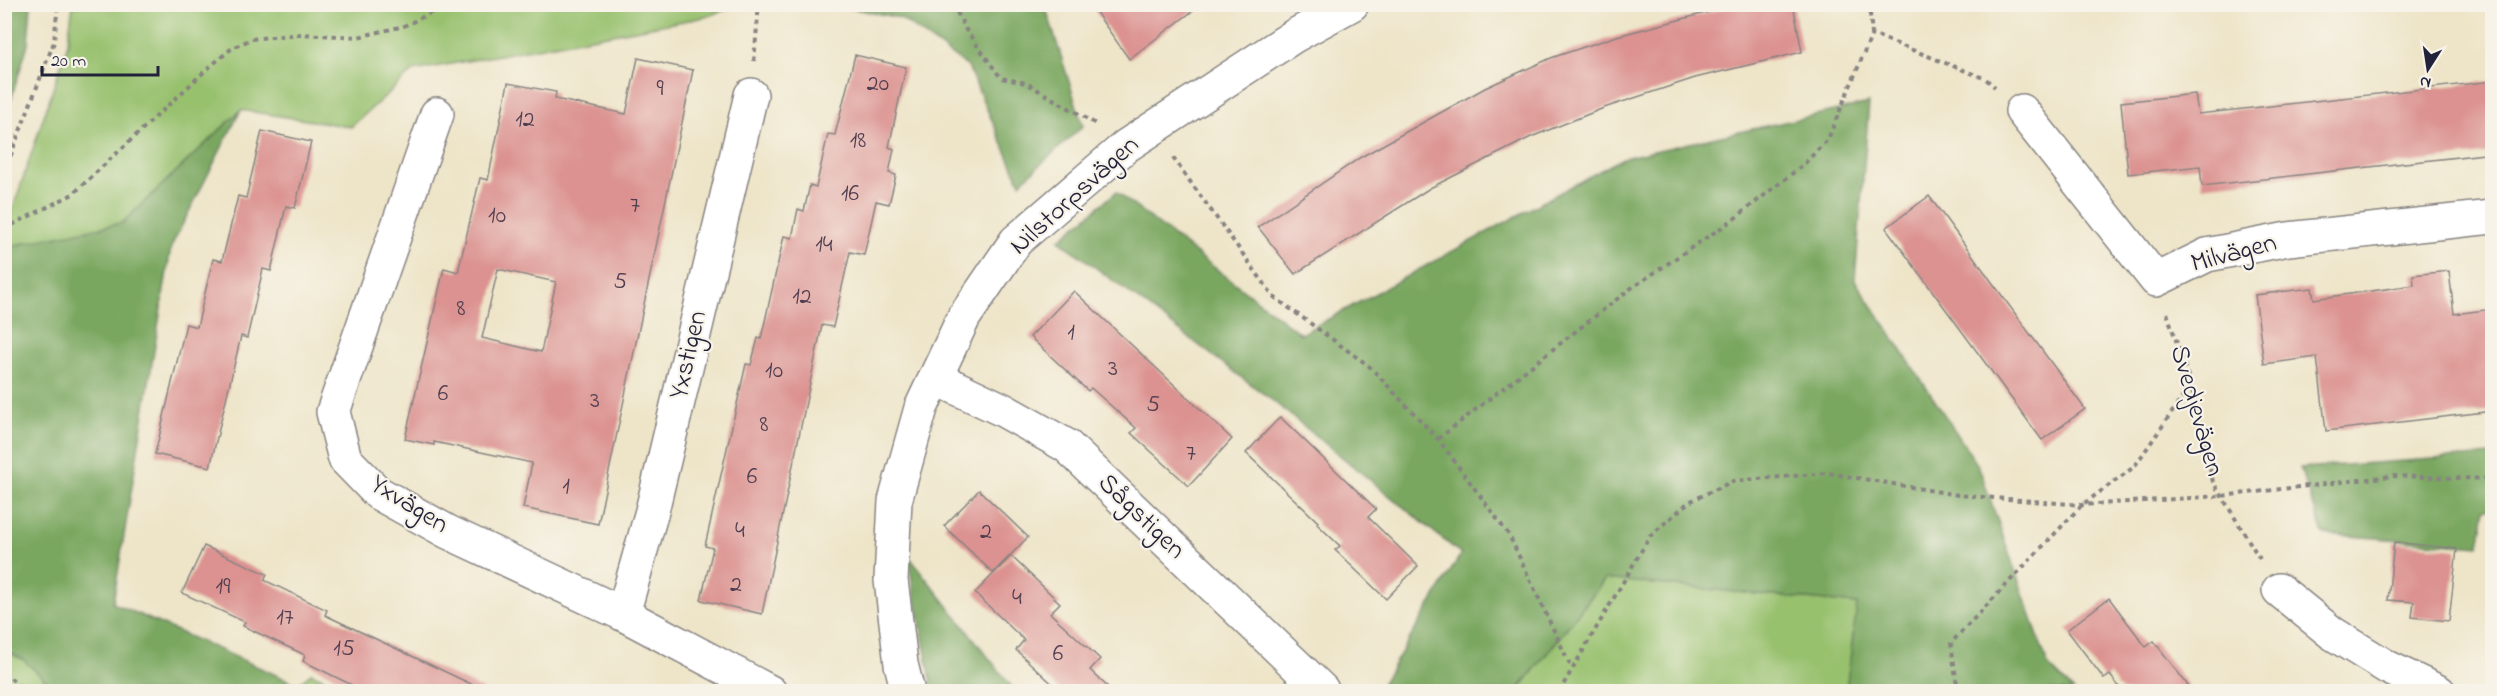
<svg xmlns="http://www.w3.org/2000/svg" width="2497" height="696" font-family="'Indie Flower',sans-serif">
<rect width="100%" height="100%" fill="#f7f3e8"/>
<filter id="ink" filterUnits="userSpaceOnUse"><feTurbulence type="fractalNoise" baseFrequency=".0167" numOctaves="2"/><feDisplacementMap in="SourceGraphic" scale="12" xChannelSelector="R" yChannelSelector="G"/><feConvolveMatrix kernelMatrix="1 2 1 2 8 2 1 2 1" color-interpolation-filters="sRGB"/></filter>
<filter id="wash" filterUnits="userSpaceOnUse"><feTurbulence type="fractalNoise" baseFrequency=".008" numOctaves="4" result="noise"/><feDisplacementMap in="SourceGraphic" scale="24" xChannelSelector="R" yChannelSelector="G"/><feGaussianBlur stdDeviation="1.35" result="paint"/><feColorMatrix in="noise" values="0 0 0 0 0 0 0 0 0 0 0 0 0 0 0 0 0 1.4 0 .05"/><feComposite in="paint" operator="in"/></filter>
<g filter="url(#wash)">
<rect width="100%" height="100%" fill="#eee5c9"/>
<g fill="#98c16e" stroke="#5d7254" stroke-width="1.5">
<path d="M73 5H739L705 17 413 71 351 127 241 110 122 223 5 247V232L67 47Z"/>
<path d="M1605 579 1858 604 1846 691 1517 692Z"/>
<path d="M4 650 24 660 57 691H5Z"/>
<path d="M311 673 353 691H291Z"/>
</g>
<g fill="#7aa761" stroke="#4e644e" stroke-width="1.5">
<path d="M5 4 31 5 28 44 5 119Z"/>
<path d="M835 5H1045L1083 126 1020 183 968 67 900 18Z"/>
<path d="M1869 103 1855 280 1979 467 2048 665 2074 691H1846L1857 604 1605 579 1517 691H1378L1461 554 1273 401 1059 240 1116 192 1301 334 1623 158Z"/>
<path d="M241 110 171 247 113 603 297 684 291 692 57 691 24 660 5 650V247L122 223Z"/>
<path d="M2492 455V509H2485L2479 546 2323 534 2300 468Z"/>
<path d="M907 554 1015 691H933Z"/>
</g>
<g id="blocks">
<g fill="#db9290" fill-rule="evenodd">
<path d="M1090 4H1202L1129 59Z"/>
<path d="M1740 4H1793L1802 52 1695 78 1604 108 1531 137 1430 188 1295 274 1258 227 1361 157 1485 88 1551 58 1617 36Z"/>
<path d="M855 55 906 67 889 147 894 149 889 173 896 175 889 204 876 201 864 255 850 252 833 327 822 325 762 614 701 600 713 548 705 546 746 364 751 365 758 338 761 339 784 236 792 238 798 209 804 211 810 185 816 187 828 134 835 135Z"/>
<path d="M638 58 693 70 598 524 523 508 532 463 434 442V445L405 439 444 268 458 272 480 178 488 180 508 83 556 92 555 99 626 114ZM498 269 556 282 541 352 482 338Z"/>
<path d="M2493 81V153L2202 186 2200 166 2128 174 2121 102 2195 94 2198 114Z"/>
<path d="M262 131 311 142 295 208 286 206 271 271 263 269 247 338 241 336 210 467 155 454 186 324 197 327 213 259 222 261 238 196 246 198Z"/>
<path d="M1929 196 2085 409 2042 440 1886 228Z"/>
<path d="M2449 271 2454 314 2493 309V411L2326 431 2317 357 2264 364 2255 295 2312 288 2314 299 2414 285 2413 275Z"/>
<path d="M1074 291 1232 439 1189 486 1131 433 1136 428 1091 388 1088 391 1030 337Z"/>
<path d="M1280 417 1376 509 1368 517 1418 566 1386 599 1335 550 1340 546 1317 524 1318 522 1246 453Z"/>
<path d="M979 490 1028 537 993 573 944 526Z"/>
<path d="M2394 542 2457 549 2449 621 2412 617 2414 602 2388 600Z"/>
<path d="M204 546 267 574 264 580 327 610 325 615 488 692H366L303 661 305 655 243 626 245 622 182 593Z"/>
<path d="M1011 556 1060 603 1050 613 1100 659 1090 670 1113 692H1061L1016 650 1024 640 975 593Z"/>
<path d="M2109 598 2146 647 2154 641 2193 692H2123L2110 675 2104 679 2067 630Z"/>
</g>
</g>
</g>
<g filter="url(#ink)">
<use href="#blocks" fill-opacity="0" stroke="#888482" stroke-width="1.5"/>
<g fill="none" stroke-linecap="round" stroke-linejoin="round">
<defs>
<g id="minor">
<path d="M2022 111 2156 280 2207 255 2288 239 2492 217"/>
<path d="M437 114 333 412 345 459 378 493 448 532 623 614 770 692"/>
<path d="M936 378 1003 410 1067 446 1322 690"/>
<path d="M2279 590 2332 633 2387 667 2439 692"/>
<path d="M623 614 652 511 751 95"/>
<path d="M908 692 901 664 891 580 895 501 921 408 964 317 1016 241 1126 146 1294 36 1352 4"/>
</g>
</defs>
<use href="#minor" stroke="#888482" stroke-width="36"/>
<g stroke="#888482" stroke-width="4" stroke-dasharray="4.5 4.5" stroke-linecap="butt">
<path d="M953 4 966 30 1001 78 1026 83 1096 124"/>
<path d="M1869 4 1872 34 1986 79 1995 87"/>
<path d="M754 61 759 4"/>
<path d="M1173 158 1274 297 1369 366 1438 439 1509 535 1571 667"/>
<path d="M4 173 54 42 58 4"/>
<path d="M4 229 73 194 206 70 231 49 251 39 302 34 358 37 404 26 449 4"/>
<path d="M2167 313 2191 385 2213 482 2260 559"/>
<path d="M1438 439 1630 289 1734 219 1803 165 1828 139 1872 34"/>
<path d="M4 672 26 692"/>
<path d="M1559 692 1650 536 1689 502 1733 481 1828 473 1958 495 2082 505 2222 496 2393 476 2492 479"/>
<path d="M1958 692 1951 643 2082 505 2134 467 2191 385"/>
</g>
<use href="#minor" stroke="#fff" stroke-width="33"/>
</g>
</g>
<g text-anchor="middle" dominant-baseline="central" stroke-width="4.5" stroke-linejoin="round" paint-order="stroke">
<g font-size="24" fill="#503e50">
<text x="878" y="84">20</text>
<text x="660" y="89">9</text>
<text x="525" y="120">12</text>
<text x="858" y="141">18</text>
<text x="850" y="194">16</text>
<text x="635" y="206">7</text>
<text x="497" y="216">10</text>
<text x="824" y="245">14</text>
<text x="620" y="282">5</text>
<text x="802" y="297">12</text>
<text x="461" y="309">8</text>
<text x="1071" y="333">1</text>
<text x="1113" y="369">3</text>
<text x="774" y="371">10</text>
<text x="443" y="394">6</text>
<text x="595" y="401">3</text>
<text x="1153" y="405">5</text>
<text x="764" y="425">8</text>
<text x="1191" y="454">7</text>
<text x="752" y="477">6</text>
<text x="566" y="487">1</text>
<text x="740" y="531">4</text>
<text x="986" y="532">2</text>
<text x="736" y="585">2</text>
<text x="223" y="587">19</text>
<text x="1017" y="598">4</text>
<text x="285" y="618">17</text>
<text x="344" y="649">15</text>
<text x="1058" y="654">6</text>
</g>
<g font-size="27" fill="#22223b" stroke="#f7f3e8">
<text transform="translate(1075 196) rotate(-42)">Nilstorpsvägen</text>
<text transform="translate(2234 254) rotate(-15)">Milvägen</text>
<text transform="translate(689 355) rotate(-77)">Yxstigen</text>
<text transform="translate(2196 411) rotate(74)">Svedjevägen</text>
<text transform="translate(409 505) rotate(32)">Yxvägen</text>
<text transform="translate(1141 517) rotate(44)">Sågstigen</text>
</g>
</g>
<rect width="2497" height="696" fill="none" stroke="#f7f3e8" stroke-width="24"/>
<g transform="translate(2428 69) rotate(192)" stroke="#f7f3e8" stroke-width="4.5" paint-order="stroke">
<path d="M0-4.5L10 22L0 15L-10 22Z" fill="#22223b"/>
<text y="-9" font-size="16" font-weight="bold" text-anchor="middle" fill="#22223b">N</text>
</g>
<path d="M42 66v9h116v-9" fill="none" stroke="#22223b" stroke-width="3"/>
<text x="51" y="66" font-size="18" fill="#22223b" stroke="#f7f3e8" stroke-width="4.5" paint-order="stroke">20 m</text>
</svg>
